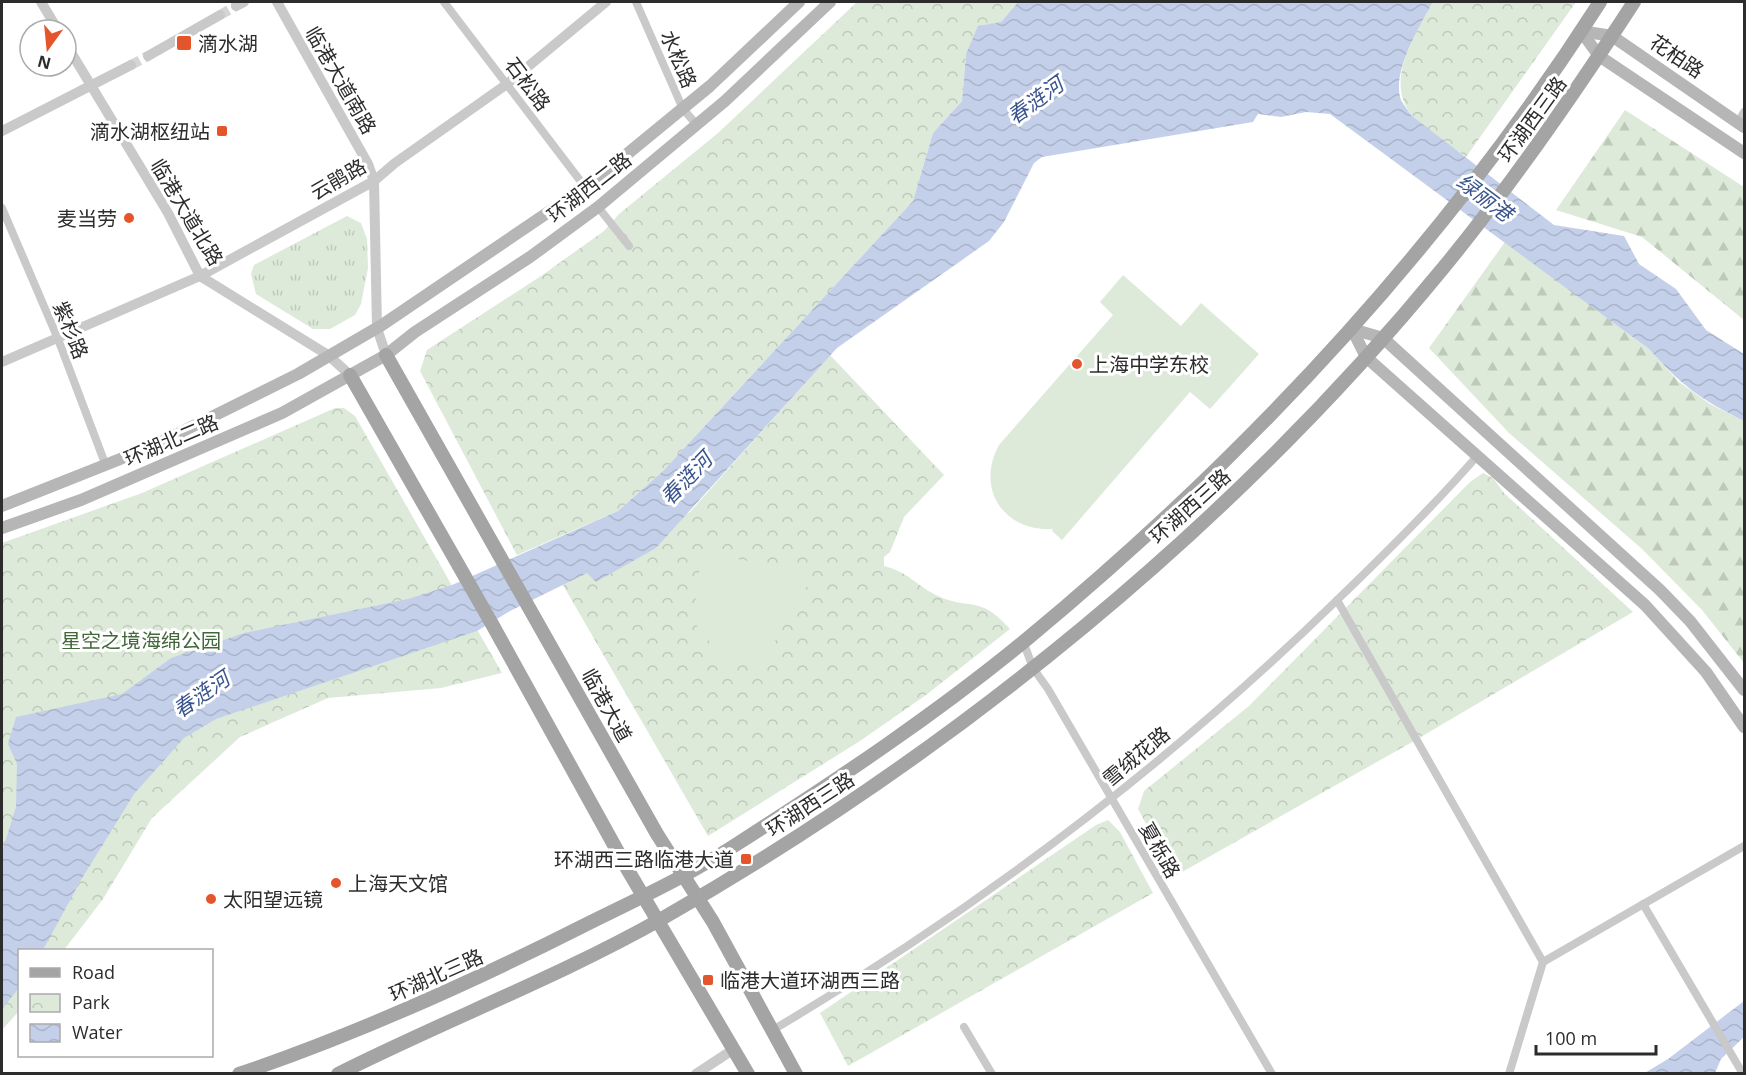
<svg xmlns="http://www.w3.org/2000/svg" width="1746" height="1075" font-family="'Open Sans','Noto Sans SC',sans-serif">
<defs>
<pattern id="grass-tufts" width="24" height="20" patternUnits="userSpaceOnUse" patternTransform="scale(1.5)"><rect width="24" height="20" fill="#ddead9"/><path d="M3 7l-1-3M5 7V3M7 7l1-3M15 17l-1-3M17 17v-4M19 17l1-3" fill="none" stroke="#bec9ba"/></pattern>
<pattern id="forest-firs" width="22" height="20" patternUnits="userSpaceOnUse" patternTransform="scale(1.5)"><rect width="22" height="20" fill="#ddead9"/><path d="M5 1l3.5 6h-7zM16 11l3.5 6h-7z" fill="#bec9ba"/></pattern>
<pattern id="park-crowns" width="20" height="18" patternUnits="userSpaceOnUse" patternTransform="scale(1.5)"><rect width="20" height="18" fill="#ddead9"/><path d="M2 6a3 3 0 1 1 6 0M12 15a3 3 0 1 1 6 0" fill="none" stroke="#bec9ba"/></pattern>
<pattern id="water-waves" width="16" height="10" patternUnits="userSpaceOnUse" patternTransform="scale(1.5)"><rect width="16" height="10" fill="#c4d0ea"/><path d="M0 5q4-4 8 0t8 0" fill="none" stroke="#a9b3c9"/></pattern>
</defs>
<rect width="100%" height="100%" fill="#fff"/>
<path fill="url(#grass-tufts)" d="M347 216 361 223 367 239 368 268 361 304 355 315 330 329H313L256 294 251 274 254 265Z"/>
<g fill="url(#forest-firs)">
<path d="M1625 110 1744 187V320L1642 237 1556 210Z"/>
<path d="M1505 242 1649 349 1679 382 1710 404 1744 421V663L1702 610 1642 549 1509 433 1429 348Z"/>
</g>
<g fill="url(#park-crowns)">
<path d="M857 2H1018L1001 22 966 54 962 101 933 133 913 201 663 471 618 511 517 555 420 371 427 350 541 276 604 231 619 214 718 133Z"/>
<path d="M1433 2H1576L1466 157C1449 144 1424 131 1411 114 1384 80 1416 34 1433 2Z"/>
<path d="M830 355 944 475 904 517 890 552 884 557V566C909 572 918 587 938 596 971 611 979 594 1010 629L926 695 860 741 708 836 563 585 690 512Z"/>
<path d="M335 408H344L355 416 502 673 441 688 328 698 240 737 152 818 103 899 64 950H20L19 1011 2 1030V543L142 493Z"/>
<path d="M1483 473 1493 478 1504 493 1633 612 1414 741 1175 876 1138 809 1144 791 1249 706 1470 482Z"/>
<path d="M1108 820 1120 832 1153 893 848 1066 820 1013 1096 825Z"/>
</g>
<g fill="#ddead9">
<path d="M1123 275 1181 326 1201 303 1259 354 1210 409 1190 392 1062 540 1052 531 1053 529C1004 532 975 489 999 445L1113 315 1100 302Z"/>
<path d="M702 553 794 569 807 586 759 668 722 657 695 623 696 593Z"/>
</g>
<g fill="url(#water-waves)">
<path d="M1018 2H1433C1420 26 1391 72 1401 100 1404 105 1408 111 1412 116L1554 225 1624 236 1639 264 1676 289 1706 330 1744 354V421C1700 399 1682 386 1649 349L1330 114 1306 112 1281 117 1258 114 1253 122 1042 157 1034 163 1004 222 989 241 837 348 656 548 596 582 587 573 510 611 477 631 216 719 184 738 134 794 81 880 43 950H20L19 988 2 1009V852L16 807 17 764 8 744 16 717 122 694 171 658 244 633 408 599 452 585 618 511 663 471 913 201 933 133 962 101 966 54 978 26 1001 22Z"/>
<path d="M1744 1001V1037L1721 1059 1715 1073 1643 1074 1668 1059Z"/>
</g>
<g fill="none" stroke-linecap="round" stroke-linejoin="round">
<g stroke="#d5d5d5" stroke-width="10" stroke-dasharray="10 5" stroke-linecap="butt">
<path d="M220 15 236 6"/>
<path d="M131 65 148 56"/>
</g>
<g stroke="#c9c9c9" stroke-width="8">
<path d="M444 2 585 187"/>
<path d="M636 2 683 109 697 125"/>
<path d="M1738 122 1744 112"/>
<path d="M598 207 629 246"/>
<path d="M2 208 58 339 106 466"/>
<path d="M1337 600 1543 962"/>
<path d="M1023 641 1033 668 1048 689 1272 1074"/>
<path d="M1643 904 1743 1074"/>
<path d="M964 1027 992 1074"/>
<path d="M771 1031C975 911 1164 768 1334 603 1384 555 1433 507 1478 455"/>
<path d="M1509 1074 1543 962 1744 846"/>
</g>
<g stroke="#c9c9c9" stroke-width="10">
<path d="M41 2 58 30"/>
<path d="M277 2 368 164 374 181 377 328 386 355"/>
<path d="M236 6 244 2"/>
<path d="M66 44 168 213 200 276 328 355 350 375"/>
<path d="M148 56 220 15"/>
<path d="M2 131 131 65"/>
<path d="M2 362 200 276 374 181 395 163 507 84 606 2"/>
<path d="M696 1074 734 1049"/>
</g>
<g stroke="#b6b6b6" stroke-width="12">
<path d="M1581 31 1599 56 1744 153"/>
<path d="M1581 31 1612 36 1744 127"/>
<path d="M1352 329 1366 357 1645 605 1706 672 1744 727"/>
<path d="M1352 329 1383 338 1660 590 1690 621 1744 690"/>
<path d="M2 506 153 446 298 374 382 325 593 182 710 86 799 2"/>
<path d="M2 528 81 500 282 413 386 355 415 332 530 257 598 207 725 101 830 2"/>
</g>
<g stroke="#a4a4a4" stroke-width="14">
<path d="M386 355 657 834 713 922 796 1074"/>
<path d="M350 375 492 624 629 872 748 1074"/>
<path d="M239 1074C357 1034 470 983 581 927 633 901 688 876 737 844 837 780 936 714 1027 639 1248 456 1445 244 1600 2"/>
<path d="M338 1074C445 1020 559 977 663 918 954 752 1232 526 1444 267 1513 183 1575 93 1634 2"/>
</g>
</g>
<g fill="#e5552b" stroke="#fff" stroke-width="2">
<rect x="176" y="35" width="16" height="16" rx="3"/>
<rect x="216" y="125" width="12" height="12" rx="3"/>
<circle cx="129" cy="218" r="6"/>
<circle cx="1077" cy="364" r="6"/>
<rect x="740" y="853" width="12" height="12" rx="3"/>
<circle cx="336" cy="883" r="6"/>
<circle cx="211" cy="899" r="6"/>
<rect x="702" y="974" width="12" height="12" rx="3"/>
</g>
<g text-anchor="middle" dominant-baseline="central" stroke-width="6" stroke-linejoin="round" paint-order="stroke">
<g font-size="20" fill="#2c2c2c" stroke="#fff" text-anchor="start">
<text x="198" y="43">滴水湖</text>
<text x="210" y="131" text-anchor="end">滴水湖枢纽站</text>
<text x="117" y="218" text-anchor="end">麦当劳</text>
<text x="1089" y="364">上海中学东校</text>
<text x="734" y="859" text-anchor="end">环湖西三路临港大道</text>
<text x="348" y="883">上海天文馆</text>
<text x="223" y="899">太阳望远镜</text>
<text x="720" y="980">临港大道环湖西三路</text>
</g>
<g font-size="20" fill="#2c2c2c" stroke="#fff">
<text transform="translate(1677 56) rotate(34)">花柏路</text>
<text transform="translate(679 59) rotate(67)">水松路</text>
<text transform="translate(341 80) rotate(60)">临港大道南路</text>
<text transform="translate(528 84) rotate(53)">石松路</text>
<text transform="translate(1532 119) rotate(-54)">环湖西三路</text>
<text transform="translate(338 179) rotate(-30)">云鹃路</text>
<text transform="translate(589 187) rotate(-38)">环湖西二路</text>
<text transform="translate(187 212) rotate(59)">临港大道北路</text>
<text transform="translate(71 330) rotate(68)">紫杉路</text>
<text transform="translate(171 440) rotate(-23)">环湖北二路</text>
<text transform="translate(1190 506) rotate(-42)">环湖西三路</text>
<text transform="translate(607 705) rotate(61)">临港大道</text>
<text transform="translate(1136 756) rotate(-40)">雪绒花路</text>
<text transform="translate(810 804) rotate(-33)">环湖西三路</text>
<text transform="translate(1160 850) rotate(60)">夏栎路</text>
<text transform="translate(436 975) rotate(-24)">环湖北三路</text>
</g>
<g font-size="20" fill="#42673a" stroke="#fff">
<text x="141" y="640">星空之境海绵公园</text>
</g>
<g font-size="21" font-style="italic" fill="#3a558d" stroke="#fff">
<text transform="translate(1035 100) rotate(-36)">春涟河</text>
<text transform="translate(1485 197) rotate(37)">绿丽港</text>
<text transform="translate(686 478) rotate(-46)">春涟河</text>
<text transform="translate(201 694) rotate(-35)">春涟河</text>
</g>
</g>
<rect width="1746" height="1075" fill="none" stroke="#2c2c2c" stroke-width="6"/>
<rect x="18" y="949" width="195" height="108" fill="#ffffff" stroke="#ababab" stroke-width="1.5"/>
<rect x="30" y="968" width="30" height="9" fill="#a4a4a4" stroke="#ababab" stroke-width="1.5"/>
<text x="72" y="979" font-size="18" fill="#2c2c2c">Road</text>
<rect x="30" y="994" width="30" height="18" fill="url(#park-crowns)" stroke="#ababab" stroke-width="1.5"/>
<text x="72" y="1009" font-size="18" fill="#2c2c2c">Park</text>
<rect x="30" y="1024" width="30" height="18" fill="url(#water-waves)" stroke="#ababab" stroke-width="1.5"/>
<text x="72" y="1039" font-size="18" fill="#2c2c2c">Water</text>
<g transform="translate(48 48) rotate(195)"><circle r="28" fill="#ffffff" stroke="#ababab" stroke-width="1.5"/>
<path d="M0-4.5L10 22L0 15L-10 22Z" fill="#e5552b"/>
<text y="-9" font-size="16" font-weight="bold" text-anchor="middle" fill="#2c2c2c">N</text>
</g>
<path d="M1536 1045v9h120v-9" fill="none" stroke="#2c2c2c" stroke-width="3"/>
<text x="1545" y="1045" font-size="18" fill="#2c2c2c" stroke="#ffffff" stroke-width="4.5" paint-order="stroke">100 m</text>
</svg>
